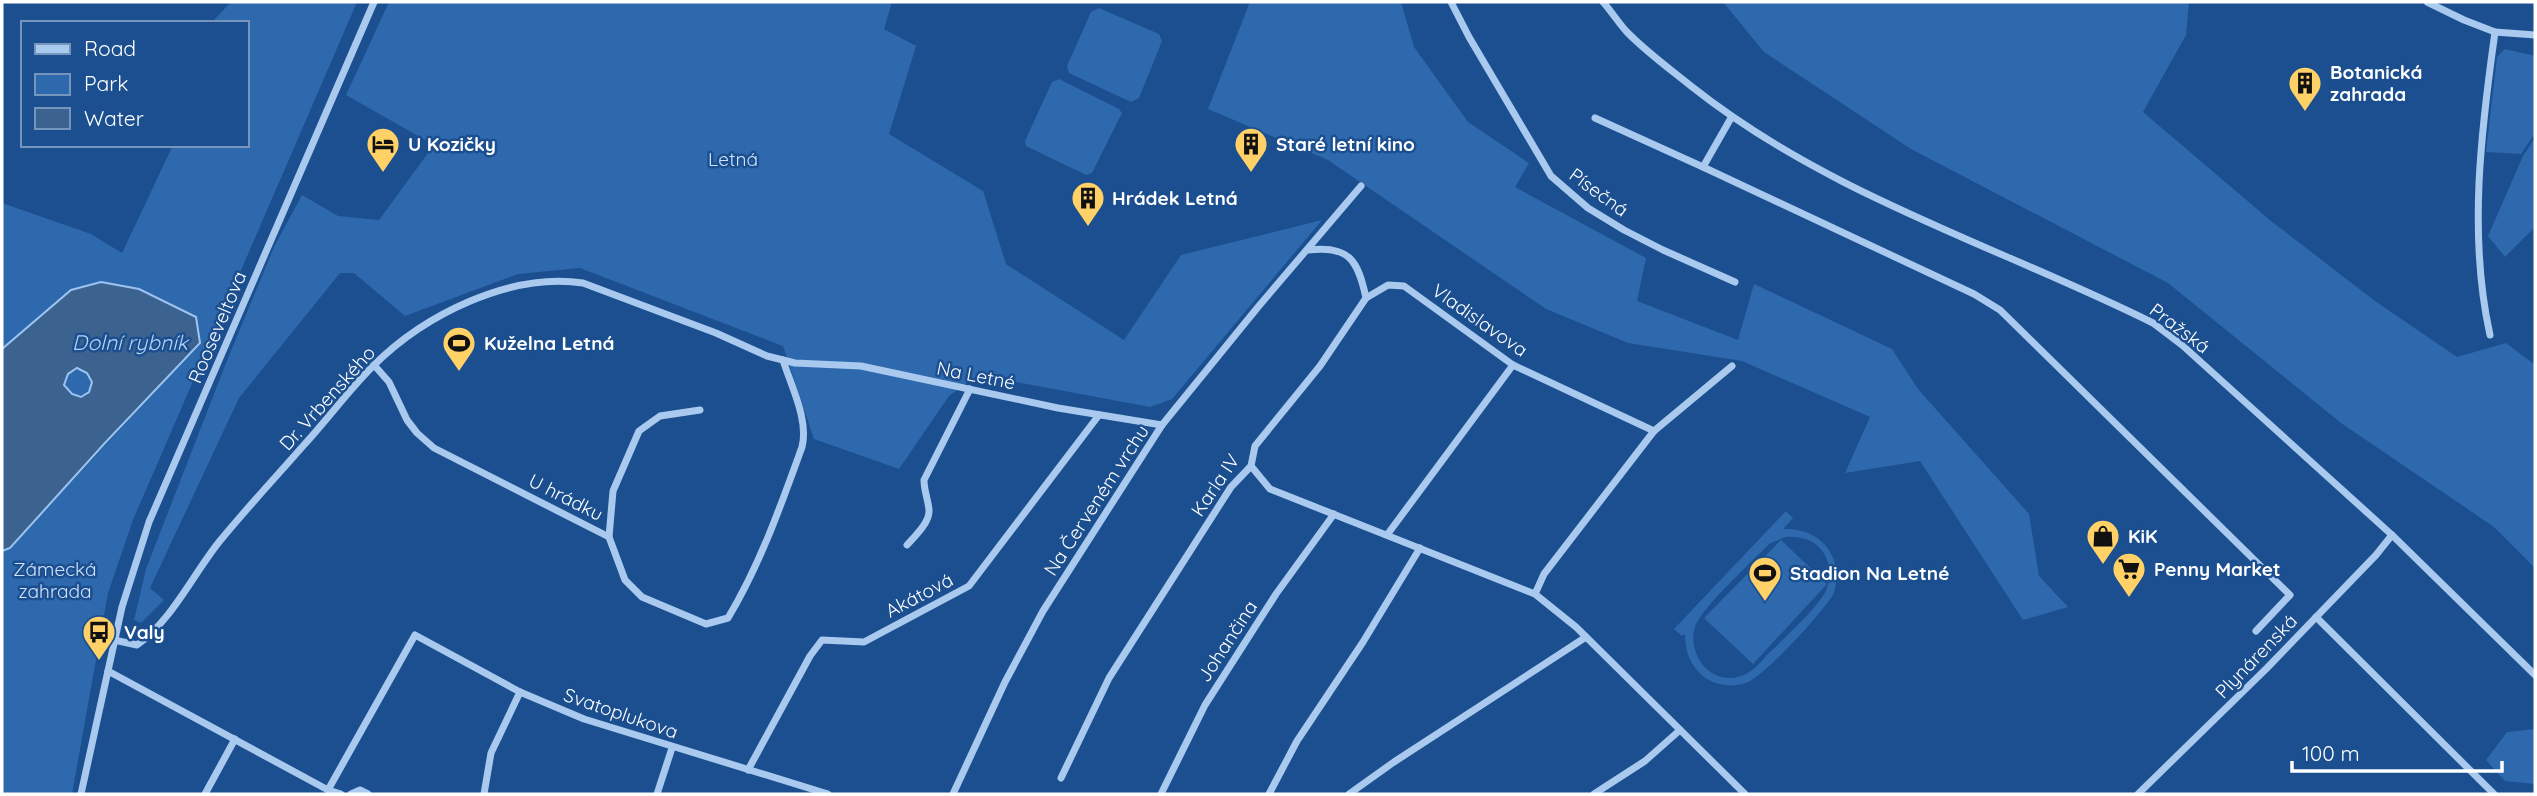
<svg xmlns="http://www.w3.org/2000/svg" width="2537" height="796" font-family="Quicksand,sans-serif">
<rect width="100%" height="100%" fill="#1b4f8f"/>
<g fill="#2e69ad" fill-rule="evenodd">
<path d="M231 2H357L133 520 108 593 72 794H2V551L10 548 200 343 109 284 71 290 2 349V203L91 234 122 253 173 145H247V23H211Z"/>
<path d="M389 2H892L884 29 916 46 889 134 983 191 1006 264 1124 340 1181 255 1322 220 1172 399 1150 407 978 375 949 396 899 469 814 439 783 346 580 268 518 274 405 316 354 273H340L239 398 150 588 164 600 141 623 134 620 146 569 228 358 274 247 302 195 338 216 379 220 434 145 346 95Z"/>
<path d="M1250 2H1401L1414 47 1468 122 1529 163 1515 187 1646 258 1637 301 1738 340 1754 284 1892 349 1918 389 2029 514 2039 576 2068 607 2023 620 1920 461 1845 473 1870 417 1742 361 1628 343 1546 309 1328 160 1208 109Z"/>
<path d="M1723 2H2189L2186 35 2143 112 2271 221 2375 301 2457 357 2506 343 2535 365V568L2494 527 2341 423 2168 283 1911 149 1764 52Z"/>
<path d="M1099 8 1159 34 1162 41 1139 98 1131 102 1069 73 1067 66 1091 12Z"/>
<path d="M2505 49 2535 56V133L2521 154 2486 152 2497 57Z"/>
<path d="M1059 79 1119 109 1122 113 1092 173 1086 175 1026 146 1025 141 1052 82Z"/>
<path d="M2535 138V227L2505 257 2488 236 2523 156Z"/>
<circle cx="78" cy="383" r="13"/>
<path d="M1786 511 1793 518 1783 529C1821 527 1846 558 1833 595 1821 614 1765 676 1746 683 1732 688 1715 685 1704 677 1690 666 1685 651 1685 634L1682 636 1674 629ZM1785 537C1799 536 1814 539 1823 552 1830 562 1831 576 1827 588 1822 604 1781 641 1767 655 1759 664 1751 674 1738 677 1709 684 1687 653 1695 627 1701 608 1753 561 1769 544Z"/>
<path d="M1781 540 1827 584 1753 664 1704 618Z"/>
<path d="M2535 729V784L2505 781 2486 760 2507 732Z"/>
</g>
<path fill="#3c6290" stroke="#9cc4f0" stroke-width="2" fill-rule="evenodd" d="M101 282 139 289 196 317 200 343 104 444 10 548 2 551V349L71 290ZM77 368 87 373 92 382 89 392 81 397 72 394 64 385 68 374Z"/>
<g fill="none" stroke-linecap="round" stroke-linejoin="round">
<g stroke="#a9c9ee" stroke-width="7">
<path d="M1451 2 1469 37 1551 176 1588 208 1624 230 1663 250 1735 282"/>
<path d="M1603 2C1611 11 1618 22 1626 31 1645 51 1670 69 1691 86 1828 195 1998 246 2153 323L2182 345 2392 535 2535 675"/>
<path d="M2427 2 2464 20 2495 32 2535 35"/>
<path d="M1595 118 1703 167 1731 118"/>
<path d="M1703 167 1974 294 2000 310 2290 595 2256 631"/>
<path d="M1366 298 1388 285 1404 286 1513 365 1654 431"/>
<path d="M2490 335C2468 236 2481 131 2495 32"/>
<path d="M374 365 389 382 407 420 417 433 434 448 609 537 625 580 642 597 706 624 728 618C760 565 781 505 802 447 809 420 791 386 783 360"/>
<path d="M1251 466 1270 489 1535 594 1576 627 1745 794"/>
<path d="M1387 535 1513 365"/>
<path d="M609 537 613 491 639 431 660 416 700 410"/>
<path d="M907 545C915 536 930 522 929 510 928 499 924 491 924 480L970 389"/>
<path d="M1535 594 1544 574 1654 431 1732 366"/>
<path d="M2316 617 2494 794"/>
<path d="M114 640 137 645C172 620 192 576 219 542 246 509 275 478 303 446 327 420 348 391 373 366 424 315 510 272 583 283L716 333 767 356 795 363 861 366 1058 408 1162 425"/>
<path d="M108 671 328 790 341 794"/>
<path d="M748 770 810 656 822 640 864 642 969 586 1099 415"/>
<path d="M1061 778 1109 678 1231 487 1251 466 1255 446 1320 366 1366 298C1358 260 1349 245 1308 250"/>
<path d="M328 790 415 635 520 692 584 719 828 794"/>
<path d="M81 794 122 607 149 522 374 2"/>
<path d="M205 794 235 739"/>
<path d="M351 794 360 790 368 794"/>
<path d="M484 794 491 753 520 692"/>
<path d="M657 794 672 748"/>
<path d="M953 794 1005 682 1043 611 1162 425 1258 307 1361 186"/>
<path d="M1161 794 1205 705 1276 594 1334 514"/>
<path d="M1269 794 1297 741 1363 642 1420 548"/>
<path d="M1349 794 1394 762 1586 637"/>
<path d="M1594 794 1645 761 1680 730"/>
<path d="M2138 794 2267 668 2376 555 2392 535"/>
</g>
</g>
<defs>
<symbol id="building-pin" viewBox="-11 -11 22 30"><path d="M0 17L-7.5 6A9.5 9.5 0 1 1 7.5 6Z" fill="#ffd166" stroke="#1b4f8f"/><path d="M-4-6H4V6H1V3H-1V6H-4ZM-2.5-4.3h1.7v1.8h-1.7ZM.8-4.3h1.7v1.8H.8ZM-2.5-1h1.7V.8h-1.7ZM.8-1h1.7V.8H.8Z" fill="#111"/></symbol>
<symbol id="hotel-pin" viewBox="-11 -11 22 30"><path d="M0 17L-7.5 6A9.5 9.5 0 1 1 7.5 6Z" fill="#ffd166" stroke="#1b4f8f"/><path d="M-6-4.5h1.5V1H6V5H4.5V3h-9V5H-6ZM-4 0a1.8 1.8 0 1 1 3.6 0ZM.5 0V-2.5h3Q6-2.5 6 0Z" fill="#111"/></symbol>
<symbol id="stadium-pin" viewBox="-11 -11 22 30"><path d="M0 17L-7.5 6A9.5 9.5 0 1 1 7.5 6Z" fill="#ffd166" stroke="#1b4f8f"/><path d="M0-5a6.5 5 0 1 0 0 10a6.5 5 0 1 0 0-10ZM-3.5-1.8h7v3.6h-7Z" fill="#111"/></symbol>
<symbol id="shop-pin" viewBox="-11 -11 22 30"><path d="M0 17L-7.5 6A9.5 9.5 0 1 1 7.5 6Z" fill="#ffd166" stroke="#1b4f8f"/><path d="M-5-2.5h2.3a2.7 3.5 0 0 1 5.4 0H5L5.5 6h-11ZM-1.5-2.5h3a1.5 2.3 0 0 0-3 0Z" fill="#111"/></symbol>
<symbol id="supermarket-pin" viewBox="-11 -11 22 30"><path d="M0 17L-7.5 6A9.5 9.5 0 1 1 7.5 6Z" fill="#ffd166" stroke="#1b4f8f"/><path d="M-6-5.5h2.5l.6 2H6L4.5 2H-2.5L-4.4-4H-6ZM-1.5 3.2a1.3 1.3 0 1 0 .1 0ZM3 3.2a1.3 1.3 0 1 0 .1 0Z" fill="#111"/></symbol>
<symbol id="bus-pin" viewBox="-11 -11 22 30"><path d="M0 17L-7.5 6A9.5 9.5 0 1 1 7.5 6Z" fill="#ffd166" stroke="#1b4f8f"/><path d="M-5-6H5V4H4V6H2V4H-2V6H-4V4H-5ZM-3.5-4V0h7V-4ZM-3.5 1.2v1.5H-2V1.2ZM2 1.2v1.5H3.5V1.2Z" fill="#111"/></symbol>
</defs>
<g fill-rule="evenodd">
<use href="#building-pin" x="2286" y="64" width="38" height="52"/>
<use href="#hotel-pin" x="364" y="125" width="38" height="52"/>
<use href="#building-pin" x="1232" y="125" width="38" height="52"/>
<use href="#building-pin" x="1069" y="179" width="38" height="52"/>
<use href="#stadium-pin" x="440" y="324" width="38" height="52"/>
<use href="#shop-pin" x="2084" y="517" width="38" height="52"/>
<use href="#supermarket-pin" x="2110" y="550" width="38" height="52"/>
<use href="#stadium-pin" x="1746" y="554" width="38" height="52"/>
<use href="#bus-pin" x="80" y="613" width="38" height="52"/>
</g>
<g text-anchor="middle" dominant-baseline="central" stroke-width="5" stroke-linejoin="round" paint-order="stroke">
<g font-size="19" font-weight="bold" fill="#fff" stroke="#1b4f8f" text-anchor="start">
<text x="2330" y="72">Botanická<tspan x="2330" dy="22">zahrada</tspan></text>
<text x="408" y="144">U Kozičky</text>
<text x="1276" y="144">Staré letní kino</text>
<text x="1112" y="198">Hrádek Letná</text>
<text x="484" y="343">Kuželna Letná</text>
<text x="2128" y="536">KiK</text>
<text x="2154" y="569">Penny Market</text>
<text x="1790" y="573">Stadion Na Letné</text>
<text x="124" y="632">Valy</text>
</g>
<g font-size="19" fill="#cfe3fa" stroke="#1b4f8f">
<text x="733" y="159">Letná</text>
<text x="55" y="569">Zámecká<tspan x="55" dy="22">zahrada</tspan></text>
</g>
<g font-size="19" fill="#fff" stroke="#1b4f8f">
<text transform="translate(1599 192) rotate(36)">Písečná</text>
<text transform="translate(1480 320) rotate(35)">Vladislavova</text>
<text transform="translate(217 327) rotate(-67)">Rooseveltova</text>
<text transform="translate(2180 328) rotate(37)">Pražská</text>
<text transform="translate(976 375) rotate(11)">Na Letné</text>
<text transform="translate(327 398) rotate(-48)">Dr. Vrbenského</text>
<text transform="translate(1215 485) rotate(-56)">Karla IV</text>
<text transform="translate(566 497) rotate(27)">U hrádku</text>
<text transform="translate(1096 500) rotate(-57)">Na Červeném vrchu</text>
<text transform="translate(919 595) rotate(-28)">Akátová</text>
<text transform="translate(1227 641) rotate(-57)">Johančina</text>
<text transform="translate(2256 656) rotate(-46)">Plynárenská</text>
<text transform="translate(621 713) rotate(19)">Svatoplukova</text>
</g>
<g font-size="21" font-style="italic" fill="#b5d3f5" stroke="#1b4f8f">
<text x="130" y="342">Dolní rybník</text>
</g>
</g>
<rect width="2537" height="796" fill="none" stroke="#ffffff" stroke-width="7"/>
<rect x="21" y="21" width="228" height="126" fill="#1b4f8f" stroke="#7695bc" stroke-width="2"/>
<rect x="35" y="44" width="35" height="10" fill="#a9c9ee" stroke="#7695bc" stroke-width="2"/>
<text x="84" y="56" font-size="21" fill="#ffffff">Road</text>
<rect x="35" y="74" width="35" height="21" fill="#2e69ad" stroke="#7695bc" stroke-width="2"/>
<text x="84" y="91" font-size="21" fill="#ffffff">Park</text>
<rect x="35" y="108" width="35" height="21" fill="#3c6290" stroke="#7695bc" stroke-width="2"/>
<text x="84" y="126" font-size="21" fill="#ffffff">Water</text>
<path d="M2292 761v10h210v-10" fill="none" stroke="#ffffff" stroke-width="3.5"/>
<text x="2302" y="761" font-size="21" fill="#ffffff" stroke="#1b4f8f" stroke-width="5" paint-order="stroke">100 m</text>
</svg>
